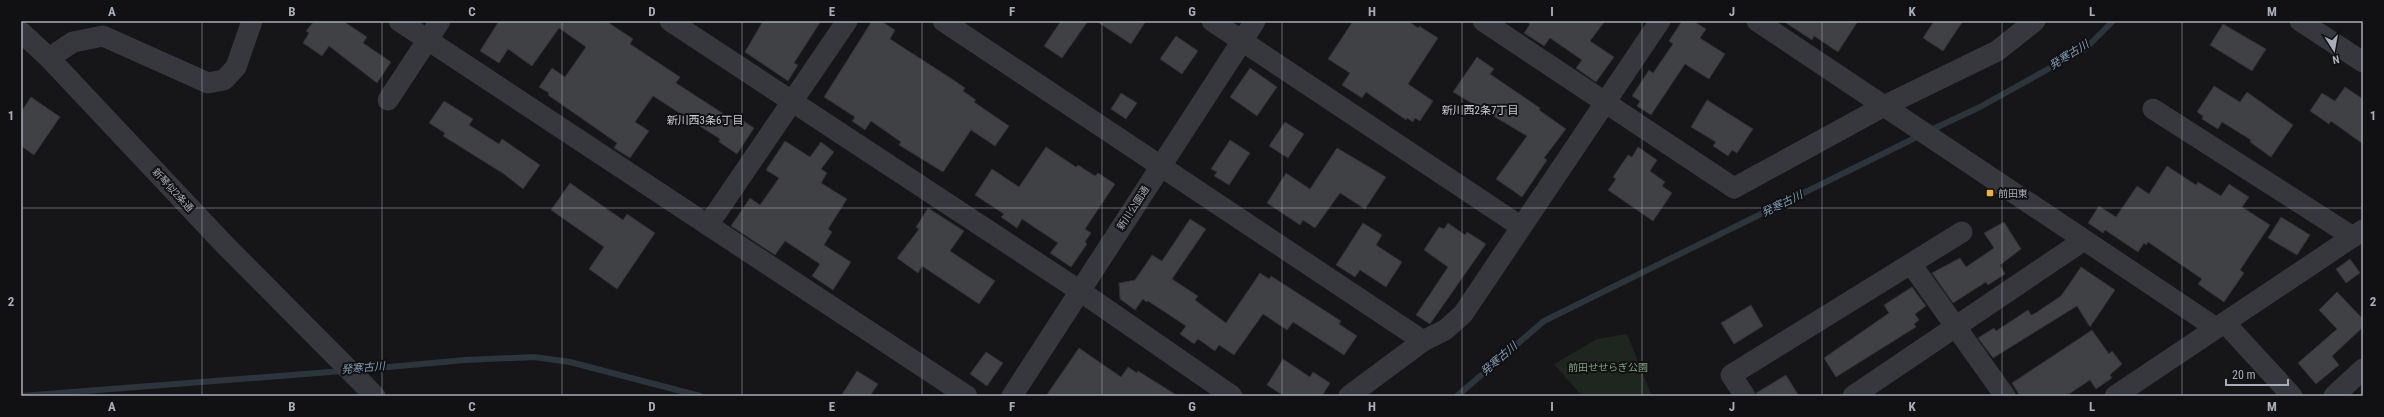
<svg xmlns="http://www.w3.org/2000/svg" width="2384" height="417" font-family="'Roboto Condensed','Noto Sans JP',sans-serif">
<rect width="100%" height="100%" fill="#161618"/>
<path fill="#1e261f" d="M1627 334 1651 394 1645 396H1582L1554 364 1597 339Z"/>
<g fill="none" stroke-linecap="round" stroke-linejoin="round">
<g stroke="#2c353c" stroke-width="6">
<path d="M1929 131 1980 107 2086 48 2113 21"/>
<path d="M356 370 465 360 534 357 570 362 700 396"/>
<path d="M21 396 343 371"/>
<path d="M1457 396 1544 321 1921 135"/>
</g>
</g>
<g fill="#404145" stroke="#303034">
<path d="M314 21H343L367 37 363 43 391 62 377 83 329 46 322 56 303 43 309 33 306 31Z"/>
<path d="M499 21H606L633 39 630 44 680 77 676 83 733 120 736 116 754 128 737 154 719 142 720 139 653 96 635 122 649 131 630 158 614 148 617 143 548 95 549 93 539 87 552 68 565 77 586 47 559 28 532 66 508 49 499 63 480 51Z"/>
<path d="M763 21H821L794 63 798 65 788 81 745 52Z"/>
<path d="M872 21H881L895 30 890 39 952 79 965 88 963 91 976 100 974 102 1009 126 995 146 971 130 943 172 899 145 901 142 871 121 865 130 852 121 855 117 824 97Z"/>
<path d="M1061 21H1088L1062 58 1044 46Z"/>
<path d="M1096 21H1146L1131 44Z"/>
<path d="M1353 21H1408L1418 28 1419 26 1438 38 1408 84 1433 101 1420 121 1415 118 1413 122 1407 118 1406 120 1366 92 1362 98 1342 85 1350 73 1328 59Z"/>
<path d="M1526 21H1605L1590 41 1614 57 1596 82 1576 68 1582 60 1550 38 1544 46 1524 33 1530 24Z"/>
<path d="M1682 21H1693L1706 29 1700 38 1725 54 1709 79 1685 64 1651 115 1637 106 1640 101 1632 96 1649 70 1653 73 1673 44 1669 41Z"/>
<path d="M1783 21H1858L1838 52 1814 36 1812 40Z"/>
<path d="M1934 21H1963L1943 51 1923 38Z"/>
<path d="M2223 24 2266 49 2252 71 2210 45Z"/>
<path d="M1176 36 1198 51 1182 74 1160 59Z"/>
<path d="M1477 57 1494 69 1490 74 1540 108 1539 110 1566 129 1544 158 1547 160 1522 197 1496 179 1527 136 1453 92Z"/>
<path d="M1250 68 1277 87 1257 116 1230 97Z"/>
<path d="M2214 86 2240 102 2247 92 2293 125 2271 157 2250 142 2251 140 2222 122 2218 129 2202 119 2203 116 2197 112Z"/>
<path d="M2345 87 2363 99V144L2331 121 2329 124 2310 111 2322 93 2335 101Z"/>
<path d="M1121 93 1137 103 1126 119 1111 109Z"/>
<path d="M31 97 60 117 34 155 21 146V112Z"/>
<path d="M1707 100 1753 129 1737 153 1732 150 1728 156 1713 146 1716 142 1691 127Z"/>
<path d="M444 101 473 119 469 125 499 144 502 139 540 165 523 189 504 174 443 136 445 133 429 123Z"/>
<path d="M1285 122 1304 134 1288 158 1269 146Z"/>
<path d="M1230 140 1250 153 1229 185 1214 176 1217 172 1211 169Z"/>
<path d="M785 141 810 157 821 142 834 152 821 169 827 173 821 183 847 199 828 229 832 232 824 245 851 262 833 290 812 276 820 264 785 241 775 255 731 226 750 198 760 205 779 178 766 170Z"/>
<path d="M1046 147 1076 167 1078 165 1095 176 1098 173 1115 184 1085 229 1091 233 1085 242 1087 244 1071 267 1050 253 1058 243 1022 219 1017 228 1001 217 1004 214 975 195 992 169 1019 187Z"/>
<path d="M1638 147 1657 160 1650 171 1665 182 1662 186 1672 193 1653 221 1608 190 1616 179 1613 177 1628 155 1632 157Z"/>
<path d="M1337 148 1386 177 1365 209 1340 193 1315 228 1303 220 1300 225 1267 203 1286 173 1310 189Z"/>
<path d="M2167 166 2196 185 2198 182 2221 196 2229 184 2249 197 2242 207 2270 225 2240 270 2244 273 2224 302 2198 284 2202 279 2148 242 2146 245 2144 243 2138 252 2105 230 2103 233 2088 223 2099 206 2116 217 2137 186 2149 194Z"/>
<path d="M570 183 623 220 627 214 655 233 617 289 589 269 604 247 551 210Z"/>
<path d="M928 208 964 231 950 251 995 281 979 304 922 266 918 273 897 258 919 229 916 227Z"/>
<path d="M2281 217 2310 235 2297 255 2268 238Z"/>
<path d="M1190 219 1206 229 1172 279 1198 296 1195 300 1226 323 1260 273 1269 279 1271 276 1341 321 1339 324 1357 336 1344 355 1293 322 1287 330 1263 314 1234 355 1219 345 1215 351 1198 339 1194 344 1180 334 1186 326 1148 301 1146 302 1143 299 1135 310 1120 299 1119 283 1135 280 1152 255 1162 261Z"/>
<path d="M2004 222 2021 249 2000 265 2005 274 1988 285 1986 282 1953 303 1932 273 1960 258 1966 267 1994 248 1984 233Z"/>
<path d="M1363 223 1382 235 1376 245 1402 262 1386 287 1360 270 1355 277 1336 265Z"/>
<path d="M1448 223 1465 235 1467 232 1486 244 1430 324 1416 315 1448 267 1424 250 1439 227 1444 229Z"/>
<path d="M2350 259 2360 273 2346 283 2336 269Z"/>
<path d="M2081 267 2115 290 2090 327 2077 306 1993 358 1978 338 1994 328 1996 331 2028 310 2031 315 2034 314 2061 296Z"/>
<path d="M1912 287 1926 306 1915 314 1919 320 1914 324 1916 327 1836 377 1824 358 1889 313 1884 305Z"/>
<path d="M2337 292 2363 319V327L2332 356 2339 365 2316 384 2298 363 2337 329 2319 310Z"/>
<path d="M1751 305 1763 326 1734 344 1721 323Z"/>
<path d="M2092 330 2109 354 2112 351 2122 364 2110 375 2112 378 2096 389 2090 380 2066 396H2020L2012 383Z"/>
<path d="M1079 348 1121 377 1128 367 1137 373 1138 371 1178 396H1046Z"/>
<path d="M986 352 1003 363 987 386 970 374Z"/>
<path d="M1283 359 1310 377 1313 372 1330 383 1322 396H1284L1267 385Z"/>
<path d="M857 371 878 384 870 396H841Z"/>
<path d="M1786 375 1799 396H1757L1756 393Z"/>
</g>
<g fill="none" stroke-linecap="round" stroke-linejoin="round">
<g stroke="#37383d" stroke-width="21">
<path d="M399 21 967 396"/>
<path d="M670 21 1080 291 1232 396"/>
<path d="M943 21 1423 341"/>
<path d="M1212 21 1520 226"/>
<path d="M1483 21 1734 188 1884 106 1997 51 2035 21"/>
<path d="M1757 21 2216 328"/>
<path d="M2300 21 2363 62"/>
<path d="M21 32 49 58 224 244 375 396"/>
<path d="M49 58 73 42 103 36 208 83 224 80 236 67 252 21"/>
<path d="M388 100 440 21"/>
<path d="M2153 109 2353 237"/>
<path d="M708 225 847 21"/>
<path d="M1911 264 2005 396"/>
<path d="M2225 323 2292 396"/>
<path d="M1012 396 1255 21"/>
<path d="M1349 396 1423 341 1445 330 1463 314 1660 21"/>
<path d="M1745 396 1731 375 1962 232"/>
<path d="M1853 396 2084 240"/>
<path d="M2115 396 2363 230"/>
<path d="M2334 396 2363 369"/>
</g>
</g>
<path fill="none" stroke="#a8adb8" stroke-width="1" stroke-opacity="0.55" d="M202 21V396M382 21V396M562 21V396M742 21V396M922 21V396M1102 21V396M1282 21V396M1462 21V396M1642 21V396M1822 21V396M2002 21V396M2182 21V396M21 208H2363"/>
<rect fill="#f2b134" stroke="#111113" stroke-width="1.5" x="1986" y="189" width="8" height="8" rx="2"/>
<g text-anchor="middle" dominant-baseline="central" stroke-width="4" stroke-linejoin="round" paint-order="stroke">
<g font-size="10" fill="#a8adb8" stroke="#111113">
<text transform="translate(173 190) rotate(47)">新琴似2条通</text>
<text transform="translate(1133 208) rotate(-57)">新川公園通</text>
</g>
<g font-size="10" fill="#a8adb8" stroke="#111113" text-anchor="start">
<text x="1998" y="193">前田東</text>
</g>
<g font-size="10" fill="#7fa381" stroke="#111113">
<text x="1608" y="367">前田せせらぎ公園</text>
</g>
<g font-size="11" font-style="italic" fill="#7f9bb3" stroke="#111113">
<text transform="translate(2069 55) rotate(-32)">発寒古川</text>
<text transform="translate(1782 204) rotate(-26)">発寒古川</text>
<text transform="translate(1499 359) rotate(-41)">発寒古川</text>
<text transform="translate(363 368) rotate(-5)">発寒古川</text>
</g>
<g font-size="11" fill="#c9ccd4" stroke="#111113">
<text x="1480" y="110">新川西2条7丁目</text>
<text x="705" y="120">新川西3条6丁目</text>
</g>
</g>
<rect width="2384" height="417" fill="none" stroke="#111113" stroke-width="44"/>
<g transform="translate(2334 50) rotate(169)" stroke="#111113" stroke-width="3" paint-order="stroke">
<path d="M0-3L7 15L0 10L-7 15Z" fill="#a8adb8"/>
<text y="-6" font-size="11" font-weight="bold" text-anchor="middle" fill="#a8adb8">N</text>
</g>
<path d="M2226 379v6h62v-6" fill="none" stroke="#a8adb8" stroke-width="2"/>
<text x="2232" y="379" font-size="12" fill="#a8adb8" stroke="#111113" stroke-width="3" paint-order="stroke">20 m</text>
<rect x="22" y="22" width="2340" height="373" fill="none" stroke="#a8adb8" stroke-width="1.5"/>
<g font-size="13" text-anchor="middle" font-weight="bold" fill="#a8adb8">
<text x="112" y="16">A</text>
<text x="292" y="16">B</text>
<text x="472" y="16">C</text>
<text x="652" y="16">D</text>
<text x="832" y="16">E</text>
<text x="1012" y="16">F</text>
<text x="1192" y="16">G</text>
<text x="1372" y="16">H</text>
<text x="1552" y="16">I</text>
<text x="1732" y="16">J</text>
<text x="1912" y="16">K</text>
<text x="2092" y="16">L</text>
<text x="2272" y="16">M</text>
<text x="11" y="120">1</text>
<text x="2373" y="120">1</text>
<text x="11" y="306">2</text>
<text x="2373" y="306">2</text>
<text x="112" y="411">A</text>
<text x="292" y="411">B</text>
<text x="472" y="411">C</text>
<text x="652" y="411">D</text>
<text x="832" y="411">E</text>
<text x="1012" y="411">F</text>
<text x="1192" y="411">G</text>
<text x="1372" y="411">H</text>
<text x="1552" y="411">I</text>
<text x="1732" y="411">J</text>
<text x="1912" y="411">K</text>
<text x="2092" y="411">L</text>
<text x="2272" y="411">M</text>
</g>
</svg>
